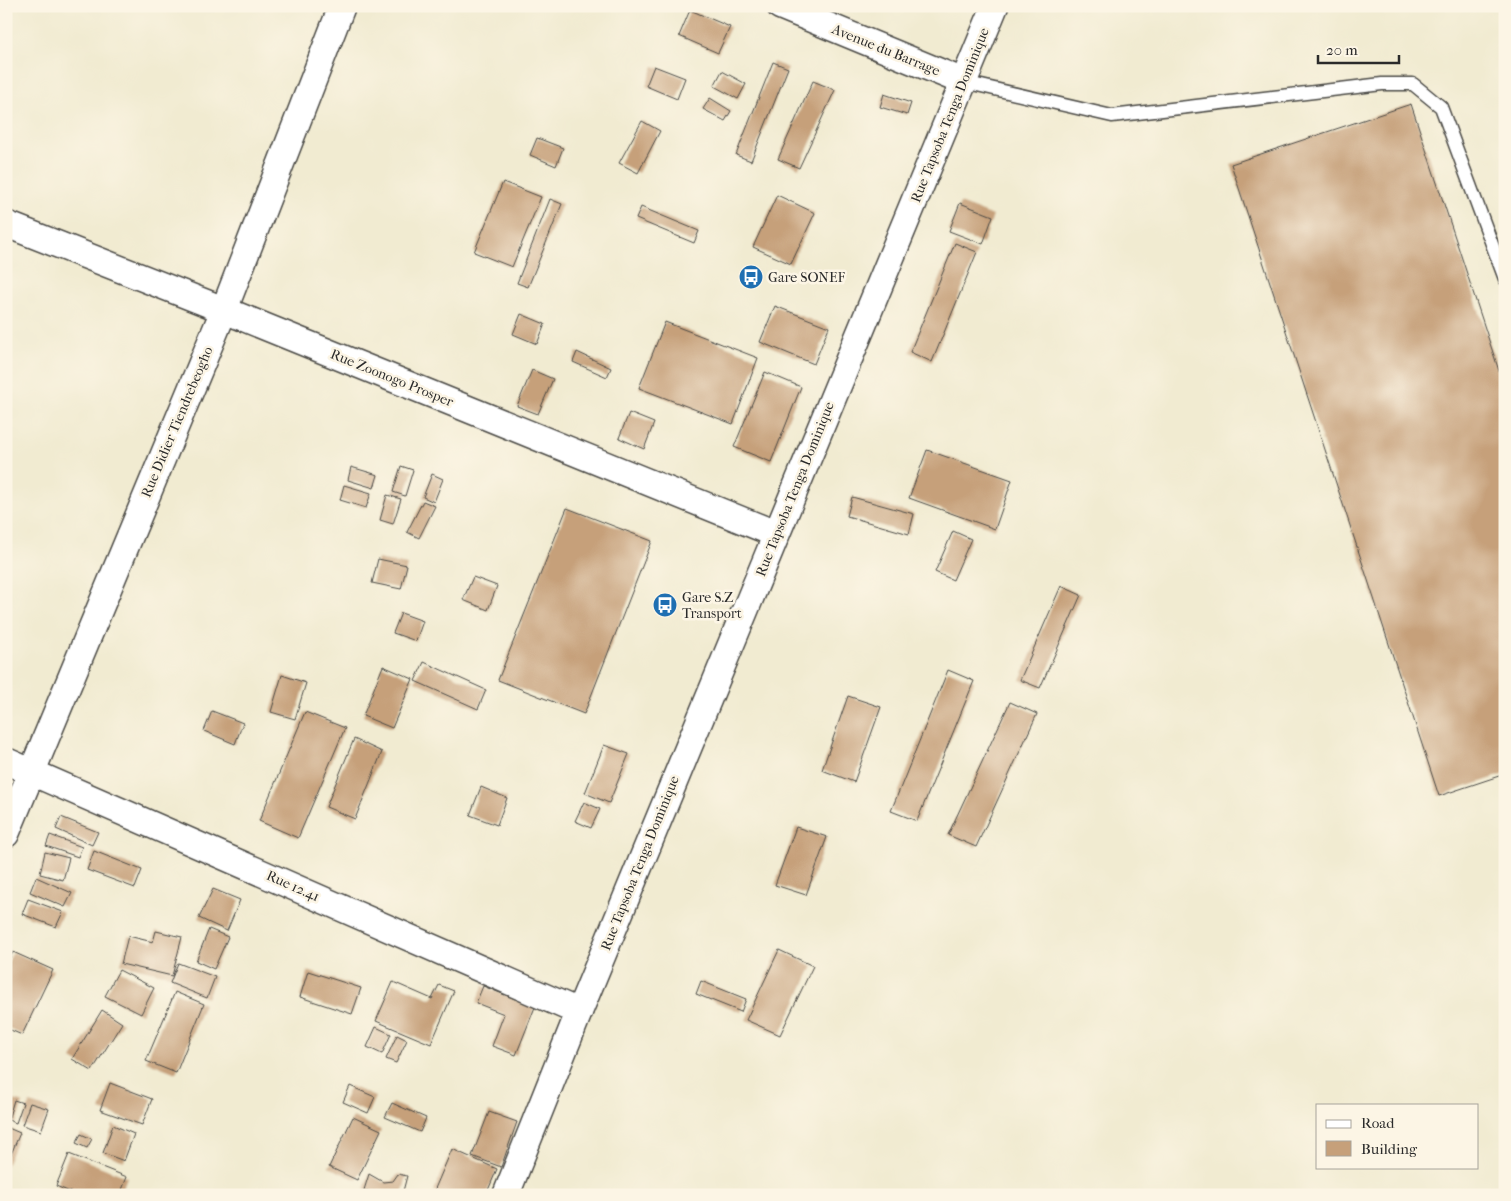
<svg xmlns="http://www.w3.org/2000/svg" width="1511" height="1201" font-family="'IM FELL French Canon',serif">
<rect width="100%" height="100%" fill="#fcf5e5"/>
<filter id="ink" filterUnits="userSpaceOnUse"><feTurbulence type="fractalNoise" baseFrequency=".02" numOctaves="2"/><feDisplacementMap in="SourceGraphic" scale="10" xChannelSelector="R" yChannelSelector="G"/><feConvolveMatrix kernelMatrix="1 2 1 2 8 2 1 2 1" color-interpolation-filters="sRGB"/></filter>
<filter id="wash" filterUnits="userSpaceOnUse"><feTurbulence type="fractalNoise" baseFrequency=".0096" numOctaves="4" result="noise"/><feDisplacementMap in="SourceGraphic" scale="20" xChannelSelector="R" yChannelSelector="G"/><feGaussianBlur stdDeviation="1.12" result="paint"/><feColorMatrix in="noise" values="0 0 0 0 0 0 0 0 0 0 0 0 0 0 0 0 0 1.4 0 .05"/><feComposite in="paint" operator="in"/></filter>
<g filter="url(#wash)">
<rect width="100%" height="100%" fill="#f1ebd1"/>
<g id="blocks">
<g fill="#c6a07a">
<path d="M690 10 730 27 718 53 679 36Z"/>
<path d="M773 62 788 68 751 161 736 155Z"/>
<path d="M654 66 685 78 677 99 646 86Z"/>
<path d="M722 71 746 84 738 99 714 86Z"/>
<path d="M813 81 835 90 799 168 778 159Z"/>
<path d="M884 94 911 103 907 115 880 107Z"/>
<path d="M710 98 731 111 725 121 703 109Z"/>
<path d="M1411 104 1505 389V774L1439 796 1231 164Z"/>
<path d="M642 121 660 131 638 173 619 163Z"/>
<path d="M537 138 563 148 556 166 530 155Z"/>
<path d="M503 182 541 197 512 267 474 252Z"/>
<path d="M777 195 815 213 791 264 753 247Z"/>
<path d="M550 199 562 204 528 287 517 283Z"/>
<path d="M960 203 993 216 983 244 949 231Z"/>
<path d="M641 207 699 231 694 243 636 219Z"/>
<path d="M955 243 977 252 932 362 910 352Z"/>
<path d="M775 306 829 327 814 364 760 342Z"/>
<path d="M521 314 545 324 537 344 513 334Z"/>
<path d="M665 322 758 358 733 424 639 388Z"/>
<path d="M577 352 611 368 607 377 573 362Z"/>
<path d="M532 370 553 379 538 414 517 406Z"/>
<path d="M765 372 801 387 771 462 734 447Z"/>
<path d="M629 413 654 423 644 449 619 438Z"/>
<path d="M927 450 1012 480 995 529 909 498Z"/>
<path d="M401 466 413 470 405 496 393 492Z"/>
<path d="M351 467 378 475 374 488 348 480Z"/>
<path d="M432 474 443 479 434 502 423 497Z"/>
<path d="M344 485 371 493 366 508 340 500Z"/>
<path d="M387 495 401 499 393 524 380 520Z"/>
<path d="M852 497 914 514 909 534 847 516Z"/>
<path d="M423 501 435 506 419 538 407 532Z"/>
<path d="M567 508 652 541 584 714 498 680Z"/>
<path d="M953 531 971 539 953 580 935 572Z"/>
<path d="M378 559 407 565 401 589 372 583Z"/>
<path d="M473 577 497 586 488 610 463 600Z"/>
<path d="M1061 586 1081 595 1040 688 1020 680Z"/>
<path d="M401 613 423 621 416 641 393 633Z"/>
<path d="M424 662 486 690 478 709 415 681Z"/>
<path d="M383 666 413 679 392 728 363 716Z"/>
<path d="M948 670 974 681 917 821 891 811Z"/>
<path d="M282 675 306 683 295 719 271 712Z"/>
<path d="M848 696 881 707 854 782 822 770Z"/>
<path d="M1010 702 1037 714 976 847 948 835Z"/>
<path d="M212 711 243 723 235 744 204 731Z"/>
<path d="M305 712 345 728 298 838 259 821Z"/>
<path d="M354 739 382 752 355 819 326 807Z"/>
<path d="M604 745 629 754 609 803 585 793Z"/>
<path d="M481 787 507 798 497 825 470 815Z"/>
<path d="M584 802 600 809 591 828 575 821Z"/>
<path d="M61 817 98 832 92 845 56 829Z"/>
<path d="M796 827 827 837 806 895 775 885Z"/>
<path d="M50 835 82 847 78 857 46 846Z"/>
<path d="M94 851 142 870 135 888 87 870Z"/>
<path d="M45 852 69 858 63 880 40 874Z"/>
<path d="M36 877 72 893 65 907 30 892Z"/>
<path d="M213 889 240 900 227 931 199 918Z"/>
<path d="M28 899 63 912 56 927 22 914Z"/>
<path d="M209 929 228 937 214 969 196 961Z"/>
<path d="M156 931 182 937 172 976 121 964 128 936 153 942Z"/>
<path d="M779 950 813 966 780 1035 746 1020Z"/>
<path d="M13 952 53 970 22 1035 6 1028V965Z"/>
<path d="M178 963 215 977 207 998 170 983Z"/>
<path d="M119 970 154 988 141 1014 105 996Z"/>
<path d="M308 971 361 988 352 1014 300 997Z"/>
<path d="M701 981 746 999 741 1012 696 994Z"/>
<path d="M393 982 432 999 439 985 454 991 431 1044 376 1021Z"/>
<path d="M483 986 535 1007 516 1055 492 1046 504 1014 476 1003Z"/>
<path d="M175 992 204 1004 176 1073 146 1061Z"/>
<path d="M102 1010 122 1023 92 1071 72 1059Z"/>
<path d="M376 1027 391 1034 382 1054 367 1047Z"/>
<path d="M397 1035 407 1040 396 1063 386 1059Z"/>
<path d="M110 1083 152 1099 142 1125 100 1110Z"/>
<path d="M350 1086 375 1097 368 1113 343 1102Z"/>
<path d="M14 1100 23 1103 16 1123 8 1120Z"/>
<path d="M30 1103 49 1109 41 1131 22 1125Z"/>
<path d="M392 1103 426 1118 420 1132 385 1117Z"/>
<path d="M489 1112 517 1122 501 1167 472 1156Z"/>
<path d="M353 1117 381 1130 357 1180 329 1167Z"/>
<path d="M113 1125 134 1134 124 1161 103 1153Z"/>
<path d="M6 1127 20 1133 6 1166Z"/>
<path d="M81 1134 92 1139 87 1148 76 1143Z"/>
<path d="M452 1149 497 1169 486 1195H444L434 1191Z"/>
<path d="M69 1154 127 1177 120 1195H77L56 1186Z"/>
<path d="M369 1174 383 1182 393 1181 398 1174 407 1176 402 1195H381L364 1190Z"/>
</g>
</g>
</g>
<g filter="url(#ink)">
<use href="#blocks" fill-opacity="0" stroke="#494844" stroke-width="1"/>
<g fill="none" stroke-linecap="round" stroke-linejoin="round">
<defs>
<path id="service" d="M964 82 1112 116 1382 84H1413L1441 107 1505 279"/>
<g id="minor">
<path d="M780 6 964 82"/>
<path d="M6 224 224 310 776 534"/>
<path d="M6 761 579 1012"/>
<path d="M6 834 224 310 342 6"/>
<path d="M506 1195 579 1012 995 6"/>
</g>
</defs>
<use href="#service" stroke="#494844" stroke-width="15"/>
<use href="#minor" stroke="#494844" stroke-width="29"/>
<use href="#service" stroke="#fff" stroke-width="12"/>
<use href="#minor" stroke="#fff" stroke-width="26"/>
</g>
</g>
<defs>
<symbol id="bus-disc" viewBox="-11 -11 22 22"><circle r="9.5" fill="#1f6fb2" stroke="#fcf5e5"/><path d="M-5-6H5V4H4V6H2V4H-2V6H-4V4H-5ZM-3.5-4V0h7V-4ZM-3.5 1.2v1.5H-2V1.2ZM2 1.2v1.5H3.5V1.2Z" fill="#fff"/></symbol>
</defs>
<g fill-rule="evenodd">
<use href="#bus-disc" x="737" y="263" width="28" height="28"/>
<use href="#bus-disc" x="651" y="591" width="28" height="28"/>
</g>
<g text-anchor="middle" dominant-baseline="central" stroke-width="5" stroke-linejoin="round" paint-order="stroke">
<g font-size="14" fill="#2b2b2b" stroke="#fcf5e5">
<text transform="translate(886 50) rotate(22)">Avenue du Barrage</text>
<text transform="translate(950 115) rotate(-68)">Rue Tapsoba Tenga Dominique</text>
<text transform="translate(392 378) rotate(22)">Rue Zoonogo Prosper</text>
<text transform="translate(177 422) rotate(-67)">Rue Didier Tiendrebeogho</text>
<text transform="translate(795 489) rotate(-68)">Rue Tapsoba Tenga Dominique</text>
<text transform="translate(640 863) rotate(-68)">Rue Tapsoba Tenga Dominique</text>
<text transform="translate(293 886) rotate(24)">Rue 12.41</text>
</g>
<g font-size="14" fill="#2b2b2b" stroke="#fcf5e5" text-anchor="start">
<text x="768" y="277">Gare SONEF</text>
<text x="682" y="597">Gare S.Z<tspan x="682" dy="16">Transport</tspan></text>
</g>
</g>
<rect width="1511" height="1201" fill="none" stroke="#fcf5e5" stroke-width="25"/>
<rect x="1316" y="1104" width="162" height="65" fill="#fcf5e5" stroke="#a8a49b"/>
<rect x="1326" y="1120" width="25" height="8" fill="#ffffff" stroke="#a8a49b"/>
<text x="1361" y="1128" font-size="15" fill="#2b2b2b">Road</text>
<rect x="1326" y="1141" width="25" height="15" fill="#c6a07a" stroke="#a8a49b"/>
<text x="1361" y="1154" font-size="15" fill="#2b2b2b">Building</text>
<path d="M1318 55v8h81v-8" fill="none" stroke="#2b2b2b" stroke-width="2.5"/>
<text x="1326" y="55" font-size="15" fill="#2b2b2b" stroke="#fcf5e5" stroke-width="4" paint-order="stroke">20 m</text>
</svg>
